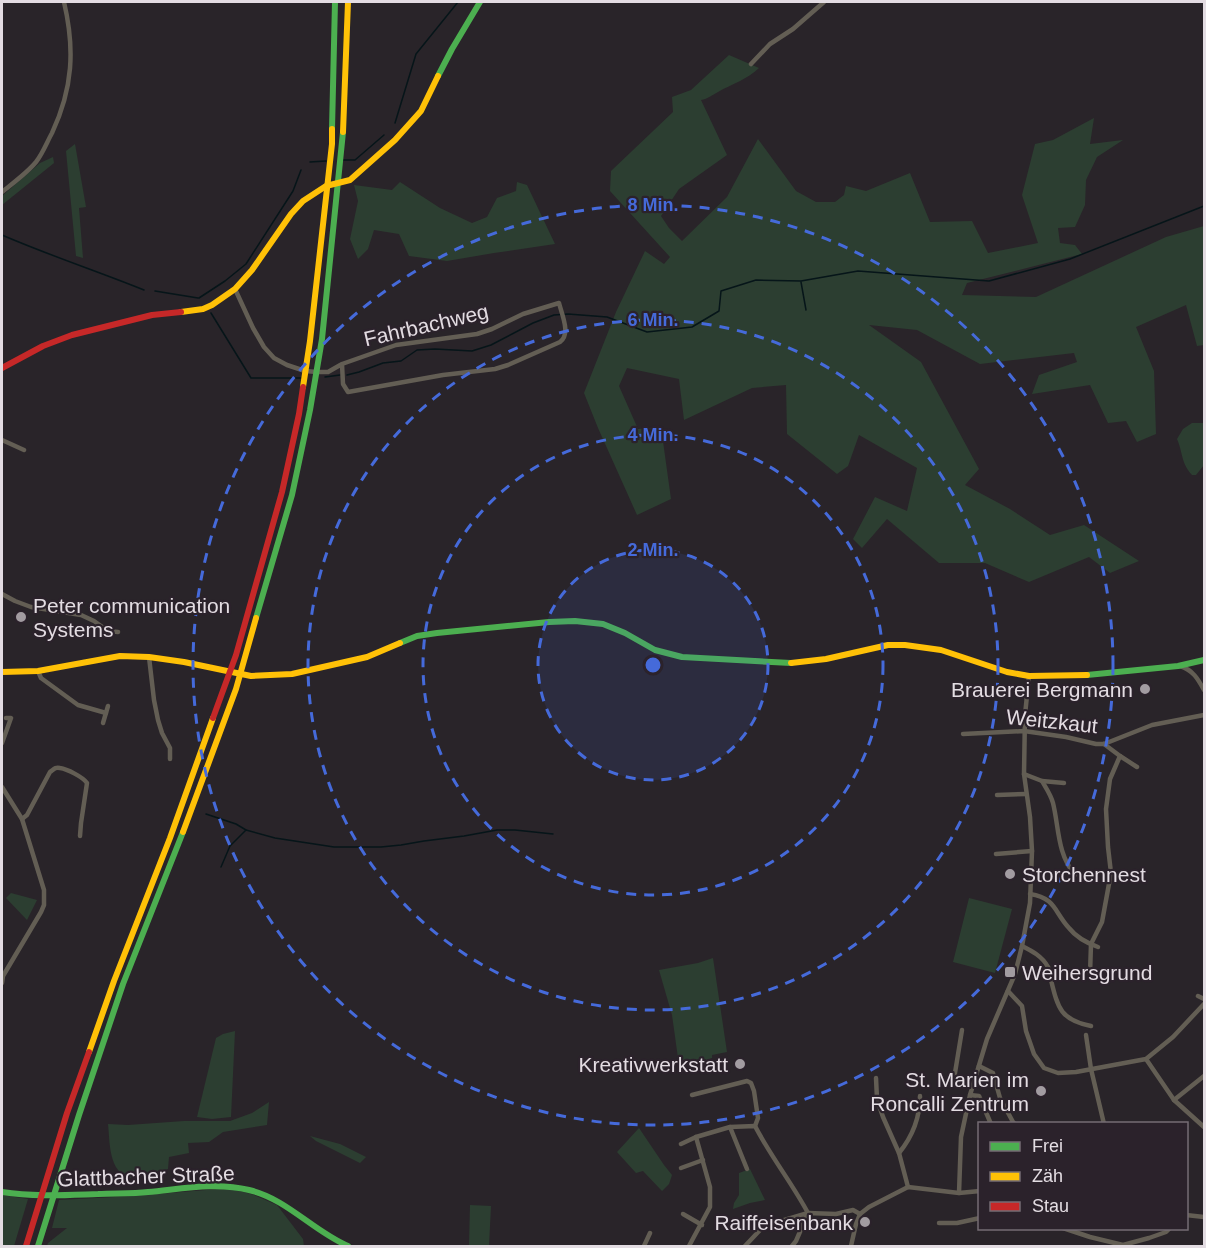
<svg xmlns="http://www.w3.org/2000/svg" width="1206" height="1248" font-family="Arial,sans-serif">
<rect width="100%" height="100%" fill="#292429"/>
<g fill="#2c3e31">
<path d="M729 55 759 68C748 79 732 84 718 92 712 95 708 99 701 100L727 155 679 189 661 216 669 228 682 241 727 197 758 139 796 191 816 202H835L844 195 846 186 866 191 910 173 930 222 972 221 988 253 1038 243 1022 195 1035 144 1053 140 1094 118 1090 144 1123 140 1097 157 1086 180 1085 205 1075 227 1058 228 1060 243 1075 245 1082 254 967 283 962 295 1036 297 1166 237 1204 226V345L1197 346 1186 305 1136 327 1154 371 1156 434 1137 442 1126 421 1108 423 1090 385 1032 394 1039 375 1077 362 1074 353 980 364 917 330 869 325 921 362 979 469 965 485 1010 509 1050 535 1084 525 1139 561 1110 573 1089 557 1029 582 985 563H939L887 519 862 548 853 539 875 497 907 511 917 468 859 435 848 466 837 474 787 434 786 385 752 388 684 420 679 379 627 368 619 386 638 429 661 427 671 499 637 515 598 428 584 393 616 312 645 251 664 264 670 257 610 191 611 171 673 112 672 97 691 90Z"/>
<path d="M75 144 86 207 79 208 83 258 76 256 66 151Z"/>
<path d="M53 157 54 163 2 205V196L40 163Z"/>
<path d="M400 182 440 208 472 223 487 217 497 198 516 191 517 182 527 185 555 244 494 253 447 261 409 256 399 234 374 230 368 249 358 259 350 239 358 201 354 185 392 190Z"/>
<path d="M1192 423H1204V465L1196 475H1192C1181 463 1183 453 1177 439L1183 429Z"/>
<path d="M11 893 37 900 27 920 6 898Z"/>
<path d="M969 898 1012 909 995 973 953 962Z"/>
<path d="M713 958 727 1052 712 1055V1058L693 1065 678 1058 672 1015 659 970 698 963Z"/>
<path d="M235 1031 231 1117 212 1119 197 1117 216 1038 223 1034Z"/>
<path d="M269 1102 267 1125 223 1132 209 1142 188 1143 189 1153 169 1157 168 1169C160 1171 137 1179 131 1178 108 1173 110 1141 108 1124L128 1125 184 1121H230L252 1113Z"/>
<path d="M639 1128 664 1165 672 1175 669 1184 662 1191 643 1171 636 1173 617 1152Z"/>
<path d="M310 1136 340 1144 366 1157 360 1163 316 1141Z"/>
<path d="M750 1169 765 1200 750 1203 733 1209 734 1203 739 1195V1173Z"/>
<path d="M230 1188 254 1195 277 1205 303 1239 304 1246H47L48 1243 67 1228H52L59 1200 133 1196Z"/>
<path d="M2 1195 28 1199 14 1246H2Z"/>
<path d="M470 1205 491 1206 489 1246H469Z"/>
</g>
<g fill="none" stroke-linecap="round" stroke-linejoin="round">
<g stroke="#061519" stroke-width="1.5">
<path d="M395 123 416 54 458 2"/>
<path d="M343 160H355L384 135"/>
<path d="M310 162 326 161"/>
<path d="M2 235C48 255 97 271 144 290"/>
<path d="M801 282 806 310"/>
<path d="M155 291 198 298"/>
<path d="M199 298 225 281 246 264 293 191 301 170"/>
<path d="M211 313 251 378H301"/>
<path d="M347 375 359 372 383 363 401 361 417 350 435 349 472 351 491 345 533 323 554 315 568 314 607 317 647 332 692 327 719 311 721 291 756 280 801 281 858 271 989 281 1070 259 1204 206"/>
<path d="M325 377 340 375"/>
<path d="M206 814 236 824 246 830 275 838 334 847H381L401 845 424 841 464 836 497 830H515L553 834"/>
<path d="M221 867 230 846 246 830"/>
</g>
<g stroke="#635e54" stroke-width="4.5">
<path d="M751 64 770 44 793 29 824 2"/>
<path d="M2 192C13 183 27 173 36 162 43 153 47 142 52 133 73 88 75 49 64 2"/>
<path d="M235 289 253 328 264 347 274 358 287 365 305 371 317 372H328L342 364 396 345 477 334 492 329 523 314 559 303C562 315 571 334 560 342L508 365 495 369 443 375 348 392 343 384 342 364"/>
<path d="M2 440 24 450"/>
<path d="M2 594 15 601 31 607 81 615 94 621 108 631 118 632"/>
<path d="M149 657 154 700 158 720 162 733 170 748V759"/>
<path d="M1180 666C1193 670 1198 679 1204 690"/>
<path d="M38 671 41 678 78 705 106 713"/>
<path d="M103 723 108 706"/>
<path d="M963 734 1024 731 1066 737 1096 744H1104L1152 725 1204 715"/>
<path d="M2 743 11 718H6"/>
<path d="M1104 744 1120 756 1137 767"/>
<path d="M1024 774 1042 781C1046 788 1051 795 1053 803 1059 827 1057 854 1075 875"/>
<path d="M1042 781 1064 783"/>
<path d="M2 787 22 819 44 890V905L41 912 3 976 2 983"/>
<path d="M997 795 1026 794"/>
<path d="M22 819 27 815 50 772C54 769 55 767 60 768 67 769 83 777 87 783L81 823 80 836"/>
<path d="M996 854 1032 851"/>
<path d="M1030 894C1056 898 1054 912 1069 928 1076 937 1087 943 1098 947"/>
<path d="M1022 946C1032 951 1042 956 1048 967 1050 970 1050 976 1051 980 1058 1009 1061 1020 1091 1026"/>
<path d="M1090 974 1091 944 1102 922 1111 873 1108 847 1106 809 1110 779 1120 756"/>
<path d="M1008 991 1022 1006 1026 1031 1034 1054 1044 1068 1058 1073 1076 1072 1146 1059 1173 1037 1204 1004"/>
<path d="M1198 996 1204 999"/>
<path d="M962 1030 954 1079 972 1086"/>
<path d="M1086 1035 1091 1069 1104 1124"/>
<path d="M1146 1059 1174 1100 1204 1127"/>
<path d="M979 1066 993 1073 1000 1098 1013 1122 1015 1124"/>
<path d="M876 1078 877 1099 883 1117 899 1153 908 1187"/>
<path d="M692 1095 747 1081 751 1083 754 1091 758 1118 755 1126"/>
<path d="M970 1095 979 1096 991 1124"/>
<path d="M1174 1100 1204 1076"/>
<path d="M730 1127 747 1169"/>
<path d="M681 1144 696 1137 730 1127 755 1126C771 1157 792 1183 808 1213"/>
<path d="M899 1153C912 1137 920 1117 920 1096"/>
<path d="M681 1168 703 1160"/>
<path d="M959 1193 961 1137 970 1095 987 1039 1015 974 1022 946 1030 903 1032 851 1030 817 1024 774 1025 715 1029 676"/>
<path d="M683 1214 702 1225"/>
<path d="M1186 1215 1204 1217"/>
<path d="M939 1223H957L980 1218"/>
<path d="M1063 1228 1090 1237 1123 1245 1149 1238 1166 1232 1170 1228"/>
<path d="M644 1246 650 1233"/>
<path d="M689 1246 710 1207V1187L696 1137"/>
<path d="M745 1246 761 1229 781 1221 808 1213 836 1214 853 1210 860 1214"/>
<path d="M792 1246 796 1241 808 1213"/>
<path d="M851 1246 856 1224 860 1214 869 1207 908 1187 959 1193 980 1191"/>
</g>
<g stroke="#4caf50" stroke-width="6">
<path d="M438 76 452 49 480 2"/>
<path d="M332 129 335 2"/>
<path d="M256 618 292 495 310 410 322 339 343 132"/>
<path d="M400 643 417 636 437 633 549 622 575 621 603 624 625 633 655 650 682 657 791 663"/>
<path d="M1087 675 1178 666 1204 660"/>
<path d="M2 1192C34 1197 66 1195 98 1194 115 1193 132 1194 148 1192 182 1189 216 1182 249 1190 287 1199 313 1231 348 1246"/>
<path d="M38 1246 79 1115 123 984 183 832"/>
</g>
<g stroke="#ffc107" stroke-width="6">
<path d="M343 132 348 2"/>
<path d="M181 312 203 309 212 305 235 289 252 270 291 214 303 201 326 186 350 180 395 140 421 111 438 76"/>
<path d="M303 387 310 341 332 144V129"/>
<path d="M791 663 826 659 888 645H905L941 650 1007 672 1029 676 1087 675"/>
<path d="M2 672 38 671 120 656 149 657 184 662 251 676 292 674 367 657 400 643"/>
<path d="M183 832 236 689 256 618"/>
<path d="M89 1052 114 981 170 838 213 718"/>
</g>
<g stroke="#c62828" stroke-width="6">
<path d="M2 368 43 346 72 335 152 315 181 312"/>
<path d="M213 718 236 655 282 492 299 414 303 387"/>
<path d="M26 1246 67 1113 89 1052"/>
</g>
</g>
<circle cx="653" cy="665" r="115" fill="#456ada" fill-opacity=".12"/>
<g fill="none" stroke="#456ada" stroke-width="3" stroke-dasharray="10 8">
<circle cx="653" cy="665" r="115"/>
<circle cx="653" cy="665" r="230"/>
<circle cx="653" cy="665" r="345"/>
<circle cx="653" cy="665" r="460"/>
</g>
<g fill="#a29ca1" stroke="#2b222b" stroke-width="2">
<circle cx="21" cy="617" r="6"/>
<circle cx="1145" cy="689" r="6"/>
<circle cx="1010" cy="874" r="6"/>
<rect x="1004" y="966" width="12" height="12" rx="3"/>
<circle cx="740" cy="1064" r="6"/>
<circle cx="1041" cy="1091" r="6"/>
<circle cx="865" cy="1222" r="6"/>
</g>
<g text-anchor="middle" dominant-baseline="central" stroke-width="4.5" stroke-linejoin="round" paint-order="stroke">
<g font-size="21" fill="#e3dce2" stroke="#2b222b">
<text transform="translate(426 325) rotate(-13)">Fahrbachweg</text>
<text transform="translate(1052 721) rotate(6)">Weitzkaut</text>
<text transform="translate(146 1176) rotate(-2)">Glattbacher Straße</text>
</g>
<g font-size="21" fill="#e3dce2" stroke="#2b222b" text-anchor="end">
<text x="33" y="605" text-anchor="start">Peter communication<tspan x="33" dy="24">Systems</tspan></text>
<text x="1133" y="689">Brauerei Bergmann</text>
<text x="1022" y="874" text-anchor="start">Storchennest</text>
<text x="1022" y="972" text-anchor="start">Weihersgrund</text>
<text x="728" y="1064">Kreativwerkstatt</text>
<text x="1029" y="1079">St. Marien im<tspan x="1029" dy="24">Roncalli Zentrum</tspan></text>
<text x="853" y="1222">Raiffeisenbank</text>
</g>
</g>
<circle cx="653" cy="665" r="9" fill="#456ada" stroke="#2b222b" stroke-width="3"/>
<g font-size="18" text-anchor="middle" font-weight="bold" fill="#456ada" stroke="#2b222b" stroke-width="4.5" stroke-linejoin="round" paint-order="stroke">
<text x="653" y="211">8 Min.</text>
<text x="653" y="326">6 Min.</text>
<text x="653" y="441">4 Min.</text>
<text x="653" y="556">2 Min.</text>
</g>
<rect width="1206" height="1248" fill="none" stroke="#e3dce2" stroke-width="6"/>
<rect x="978" y="1122" width="210" height="108" fill="#2b222b" stroke="#756c74" stroke-width="1.5"/>
<rect x="990" y="1142" width="30" height="9" fill="#4caf50" stroke="#756c74" stroke-width="1.5"/>
<text x="1032" y="1152" font-size="18" fill="#e3dce2">Frei</text>
<rect x="990" y="1172" width="30" height="9" fill="#ffc107" stroke="#756c74" stroke-width="1.5"/>
<text x="1032" y="1182" font-size="18" fill="#e3dce2">Zäh</text>
<rect x="990" y="1202" width="30" height="9" fill="#c62828" stroke="#756c74" stroke-width="1.5"/>
<text x="1032" y="1212" font-size="18" fill="#e3dce2">Stau</text>
</svg>
